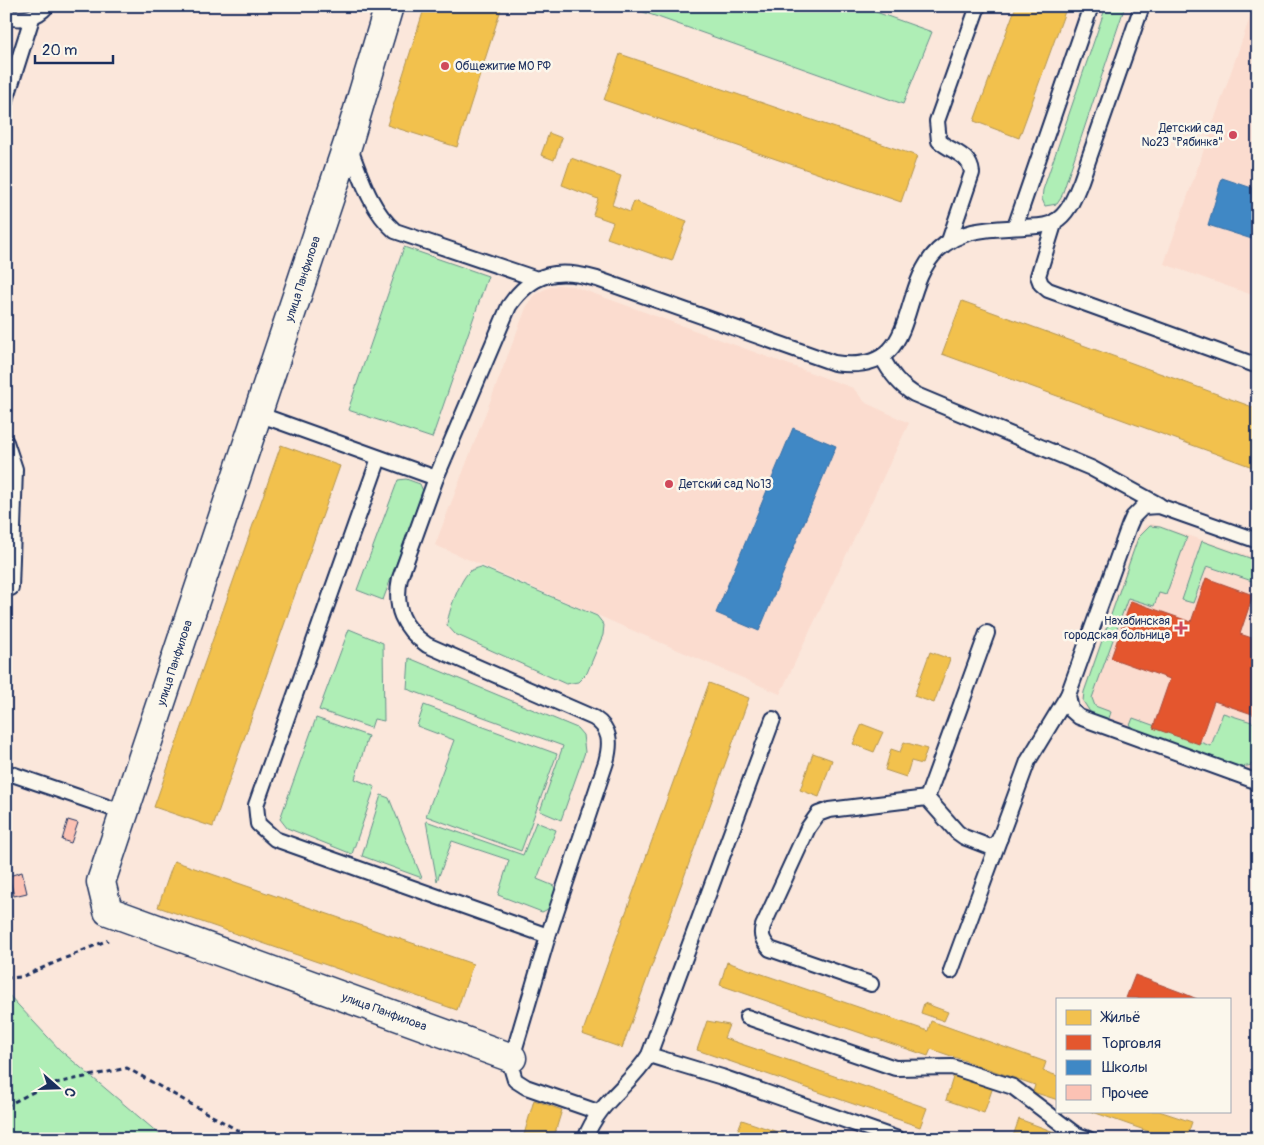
<svg xmlns="http://www.w3.org/2000/svg" width="1264" height="1145" font-family="Pangolin,sans-serif">
<rect width="100%" height="100%" fill="#fbe7db"/>
<filter id="ink" filterUnits="userSpaceOnUse"><feTurbulence type="fractalNoise" baseFrequency=".02" numOctaves="2"/><feDisplacementMap in="SourceGraphic" scale="10" xChannelSelector="R" yChannelSelector="G"/><feConvolveMatrix kernelMatrix="1 2 1 2 8 2 1 2 1" color-interpolation-filters="sRGB"/></filter>
<g filter="url(#ink)">
<g fill="#fbdccf">
<path d="M1254 6H1258V297L1164 264Z"/>
<path d="M557 285 573 286 853 388 866 403 909 423 780 694 435 545 526 308 533 296 545 289Z"/>
<path d="M1153 524 1258 558V777L1090 717 1082 705 1081 698 1137 536 1146 525Z"/>
</g>
<g fill="#afeeb6" stroke="#658e8a">
<path d="M635 6H859L932 32 903 104 638 10Z"/>
<path d="M1106 6H1125L1061 198 1057 204 1045 206 1042 199 1043 190Z"/>
<path d="M404 247 488 276 432 438 348 410Z"/>
<path d="M406 479 420 484 423 491 383 600 357 590 398 480Z"/>
<path d="M1150 526 1160 527 1187 537 1166 595 1159 593 1154 606 1128 598 1092 698 1095 706 1111 712 1108 721 1092 715 1083 701 1084 692 1138 538Z"/>
<path d="M1202 541 1258 561V583L1207 566 1193 603 1182 600Z"/>
<path d="M481 567 597 616 604 625 603 635 587 673 578 682 566 684 455 634 447 625C448 613 460 579 470 571 473 569 478 568 481 567Z"/>
<path d="M349 629 383 643 384 721 374 719 371 728 319 710Z"/>
<path d="M409 658 577 728 583 735 585 752 561 820 540 811 563 746 407 689Z"/>
<path d="M424 705 557 754 521 851 426 816 454 740 417 726Z"/>
<path d="M1223 713 1258 724V757C1255 766 1248 766 1240 767L1129 728 1133 718 1211 746Z"/>
<path d="M316 718 368 736 355 779 375 787 352 854 287 828 280 819Z"/>
<path d="M381 795 389 798 422 878 362 856Z"/>
<path d="M426 821 523 855 536 822 556 830 537 879 554 886C557 898 554 907 542 912L498 895 509 860 452 841 437 881Z"/>
<path d="M6 992 60 1050 165 1139H6Z"/>
</g>
<g fill="#f2c14e" stroke="#b29553">
<path d="M425 6H502L457 147 387 125Z"/>
<path d="M1016 6H1067L1019 138 974 121Z"/>
<path d="M620 54 917 156 901 202 604 100Z"/>
<path d="M549 133 562 138 554 160 541 155Z"/>
<path d="M571 158 621 176 612 205 630 212 634 201 687 221 672 261 607 238 613 222 593 215 598 199 562 185Z"/>
<path d="M962 301 1258 409V469L942 354Z"/>
<path d="M281 445 340 466 213 827 154 807Z"/>
<path d="M930 652 950 659 934 703 914 696Z"/>
<path d="M709 683 749 698 622 1048 582 1034Z"/>
<path d="M862 724 883 732 874 752 853 744Z"/>
<path d="M904 742 927 749 922 764 911 761 906 777 885 770 891 749 900 752Z"/>
<path d="M813 753 832 760 819 797 800 790Z"/>
<path d="M174 861 473 964 457 1010 158 907Z"/>
<path d="M727 962 928 1031 931 1021 1046 1062 1043 1071 1058 1076V1100L1033 1092 1035 1085 931 1049 928 1056 720 985Z"/>
<path d="M924 1003 948 1012 944 1021 921 1013Z"/>
<path d="M707 1021 729 1025 724 1038 927 1108 920 1127 697 1050Z"/>
<path d="M954 1074 993 1087 984 1113 946 1100Z"/>
<path d="M534 1100 562 1110 553 1139 523 1138Z"/>
<path d="M1090 1111H1159L1192 1122 1186 1139H1170Z"/>
<path d="M1019 1119 1057 1133 1055 1139H1012Z"/>
<path d="M742 1120 792 1137 734 1139Z"/>
<path d="M688 1132 708 1139H685Z"/>
</g>
<g fill="#e4572e" stroke="#a84b3c">
<path d="M1206 578 1253 595 1240 634 1258 640V716L1214 701 1199 744 1153 728 1170 679 1111 658 1131 601 1191 622Z"/>
<path d="M1135 975 1183 993 1197 999 1126 998Z"/>
</g>
<g fill="#3f88c5" stroke="#346da6">
<path d="M1222 178 1258 190V241L1208 225Z"/>
<path d="M793 428 836 446 759 631 716 613Z"/>
</g>
<g fill="#fcc2b4" stroke="#1b2f5e">
<path d="M68 820 78 823 71 843 62 840Z"/>
<path d="M22 872 27 893 14 896 9 876Z"/>
</g>
<g fill="none" stroke-linecap="round" stroke-linejoin="round">
<defs>
<g id="lane">
<path d="M6 17C22 20 36 19 47 6"/>
<path d="M6 100 32 18"/>
<path d="M349 146C361 177 370 209 395 231L537 279"/>
<path d="M1055 221 1038 276 1041 284 1048 290 1258 366"/>
<path d="M1015 227 1091 6"/>
<path d="M949 241 972 173C970 154 953 153 939 141L937 121 978 6"/>
<path d="M882 357C890 373 899 385 914 394L1091 468 1159 505"/>
<path d="M258 414 436 478"/>
<path d="M6 442 15 469 11 588"/>
<path d="M379 458 256 805 258 824 275 839 548 936"/>
<path d="M1258 541 1159 506 1143 507 1133 517 1129 526 1068 695 1071 710 1079 717 1258 782"/>
<path d="M987 633 927 798 957 832 964 837 990 847 996 844 1000 838"/>
<path d="M6 772 125 813"/>
<path d="M951 971 1028 761 1068 695"/>
<path d="M871 984 770 949C763 941 760 936 763 926L808 828 818 814 829 810 927 798"/>
<path d="M747 1017 895 1068 952 1067 1013 1087 1075 1134"/>
<path d="M649 1055 722 1077 898 1139"/>
<path d="M598 1112 526 1087 515 1080 512 1070V1058L548 936 606 762C611 743 611 729 594 718L427 645C402 628 394 607 400 578L436 478 509 306C533 271 559 268 597 279L834 363C923 376 895 291 938 250 963 227 993 229 1024 227 1034 226 1045 227 1054 222 1069 214 1075 195 1081 181L1142 6"/>
<path d="M585 1139C599 1101 629 1087 649 1055L773 719"/>
<path d="M1073 1139 1075 1134 1088 1139"/>
</g>
<g id="street">
<path id="s1" d="M389 6 348 143 101 882 108 911 512 1058"/>
</g>
</defs>
<use href="#lane" stroke="#1b2f5e" stroke-width="18"/>
<use href="#street" stroke="#1b2f5e" stroke-width="31"/>
<g stroke="#1b2f5e" stroke-width="3" stroke-dasharray="5 4" stroke-linecap="butt">
<path d="M6 978 21 977 108 940"/>
<path d="M6 1106 47 1085 127 1068 253 1139"/>
</g>
<use href="#lane" stroke="#fbf7ec" stroke-width="14"/>
<use href="#street" stroke="#fbf7ec" stroke-width="28"/>
</g>
</g>
<g fill="#d1495b" stroke="#fbf7ec" stroke-width="2">
<circle cx="445" cy="66" r="5"/>
<circle cx="1233" cy="135" r="5"/>
<circle cx="669" cy="484" r="5"/>
<path d="M1178.5 620.5h5v5h5v5h-5v5h-5v-5h-5v-5h5z"/>
</g>
<g text-anchor="middle" dominant-baseline="central" stroke-width="5" stroke-linejoin="round" paint-order="stroke">
<g font-size="12" fill="#1b2f5e" stroke="#fbf7ec" text-anchor="start">
<text x="455" y="66">Общежитие МО РФ</text>
<text x="1223" y="128" text-anchor="end">Детский сад<tspan x="1223" dy="14">№23 "Рябинка"</tspan></text>
<text x="679" y="484">Детский сад №13</text>
<text x="1170" y="621" text-anchor="end">Нахабинская<tspan x="1170" dy="14">городская больница</tspan></text>
</g>
<g font-size="12" fill="#1b2f5e" stroke="#fbf7ec">
<text transform="translate(303 279) rotate(-72)">улица Панфилова</text>
<text transform="translate(175 663) rotate(-72)">улица Панфилова</text>
<text stroke="none"><textPath href="#s1" startOffset="1246">улица Панфилова</textPath></text>
</g>
</g>
<rect width="1264" height="1145" fill="none" stroke="#fbf7ec" stroke-width="25"/>
<rect x="12" y="12" width="1239" height="1120" fill="none" stroke="#1b2f5e" stroke-width="2" filter="url(#ink)"/>
<rect x="1056" y="998" width="175" height="115" fill="#fbf7ec" stroke="#a1a7b3"/>
<rect x="1066" y="1010" width="25" height="15" fill="#f2c14e" stroke="#a1a7b3"/>
<text x="1102" y="1022" font-size="15" fill="#1b2f5e">Жильё</text>
<rect x="1066" y="1035" width="25" height="15" fill="#e4572e" stroke="#a1a7b3"/>
<text x="1102" y="1048" font-size="15" fill="#1b2f5e">Торговля</text>
<rect x="1066" y="1060" width="25" height="15" fill="#3f88c5" stroke="#a1a7b3"/>
<text x="1102" y="1072" font-size="15" fill="#1b2f5e">Школы</text>
<rect x="1066" y="1085" width="25" height="15" fill="#fcc2b4" stroke="#a1a7b3"/>
<text x="1102" y="1098" font-size="15" fill="#1b2f5e">Прочее</text>
<g transform="translate(58 1088) rotate(110)" stroke="#fbf7ec" stroke-width="4" paint-order="stroke">
<path d="M0-4L9 19L0 12L-9 19Z" fill="#1b2f5e"/>
<text y="-8" font-size="14" font-weight="bold" text-anchor="middle" fill="#1b2f5e">С</text>
</g>
<path d="M35 55v8h78v-8" fill="none" stroke="#1b2f5e" stroke-width="2.5"/>
<text x="42" y="55" font-size="15" fill="#1b2f5e" stroke="#fbf7ec" stroke-width="4" paint-order="stroke">20 m</text>
</svg>
